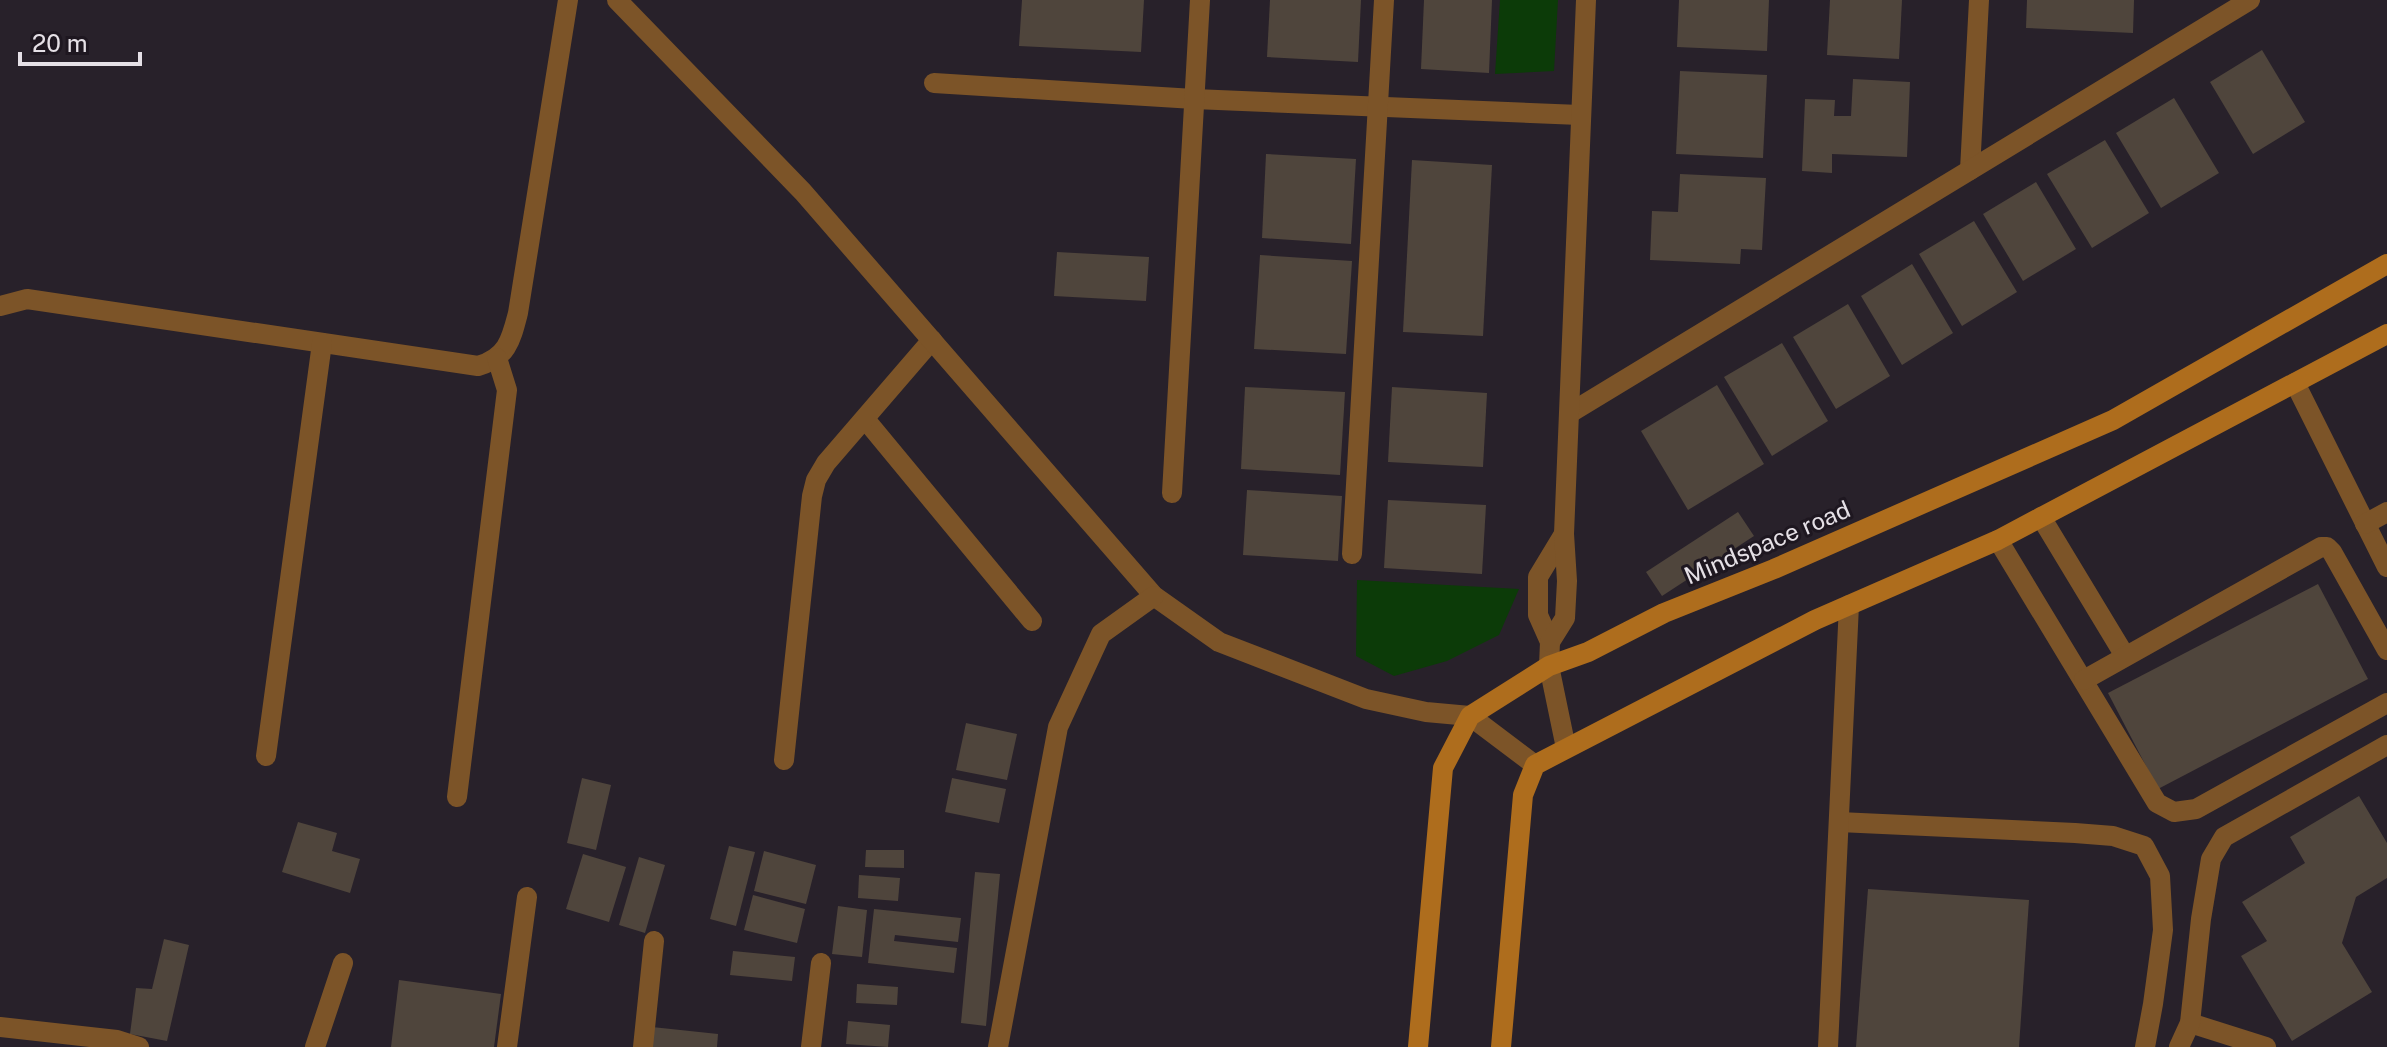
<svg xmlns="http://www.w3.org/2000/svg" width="2387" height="1047" font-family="'Public Sans',sans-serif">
<rect width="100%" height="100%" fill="#28212a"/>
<g fill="#0c3b08">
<path d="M1500 0H1558L1554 71 1495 74Z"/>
<path d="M1357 580 1519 589 1499 635 1447 661 1394 676 1356 656Z"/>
</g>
<g fill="#4f453c">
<path d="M1022 0H1144L1141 52 1019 46Z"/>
<path d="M1270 0H1361L1358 62 1267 57Z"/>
<path d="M1424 0H1492L1489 73 1421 69Z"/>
<path d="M1679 0H1769L1767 51 1677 47Z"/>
<path d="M1830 0H1902L1899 59 1827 55Z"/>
<path d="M2027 0H2134L2133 33 2026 28Z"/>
<path d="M2262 50 2305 122 2253 154 2210 82Z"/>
<path d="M1680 71 1767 75 1763 158 1676 154Z"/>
<path d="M1853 79 1910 82 1907 157 1832 154V173L1802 171 1805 99 1835 100 1834 116H1851Z"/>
<path d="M2174 98 2219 173 2161 208 2116 133Z"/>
<path d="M2105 140 2149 213 2092 248 2047 174Z"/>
<path d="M1266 154 1356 159 1351 244 1262 238Z"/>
<path d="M1412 160 1492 165 1483 336 1403 332Z"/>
<path d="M1680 174 1766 178 1762 250 1741 249 1740 264 1650 260 1652 211 1678 212Z"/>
<path d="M2036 182 2076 249 2023 281 1983 214Z"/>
<path d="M1974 221 2017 292 1962 326 1919 254Z"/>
<path d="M1057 252 1149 257 1146 301 1054 296Z"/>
<path d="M1260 255 1352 261 1346 354 1254 349Z"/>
<path d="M1912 264 1953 333 1902 365 1861 296Z"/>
<path d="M1848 304 1890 376 1836 409 1793 337Z"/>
<path d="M1782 343 1828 421 1772 456 1724 377Z"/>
<path d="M1717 385 1764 464 1688 510 1641 431Z"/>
<path d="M1245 387 1345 392 1340 475 1241 469Z"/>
<path d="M1392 387 1487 393 1483 467 1388 462Z"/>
<path d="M1247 490 1342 496 1338 561 1243 555Z"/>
<path d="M1388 500 1486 505 1482 574 1384 568Z"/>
<path d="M1738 512 1754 536 1662 596 1646 572Z"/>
<path d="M2318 584 2368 679 2158 789 2108 693Z"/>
<path d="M966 723 1017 734 1007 780 956 770Z"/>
<path d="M582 778 611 785 596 850 567 843Z"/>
<path d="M952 778 1006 789 999 823 945 812Z"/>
<path d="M2359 796 2387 843V878L2356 897 2342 943 2372 992 2292 1041 2241 956 2267 941 2242 902 2305 863 2290 837Z"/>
<path d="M298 822 337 833 332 851 360 859 350 893 282 872Z"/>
<path d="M729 846 755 852 736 926 710 919Z"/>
<path d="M866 850H904V868L865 867Z"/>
<path d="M764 851 816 865 806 904 754 891Z"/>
<path d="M583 854 626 867 609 922 566 909Z"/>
<path d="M639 857 665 865 645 933 619 925Z"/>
<path d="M975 872 1000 874 986 1026 961 1023Z"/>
<path d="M859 875 900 878 898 901 858 898Z"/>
<path d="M1868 889 2029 900 2019 1047H1856Z"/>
<path d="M753 895 805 909 797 943 744 930Z"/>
<path d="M838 906 867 910 862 957 832 954Z"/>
<path d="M874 909 961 918 958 942 895 935 894 941 957 948 954 973 868 963Z"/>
<path d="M164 939 189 945 167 1041 130 1034 136 988 152 989Z"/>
<path d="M733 951 795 957 792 981 730 975Z"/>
<path d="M399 980 501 994 494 1047H391Z"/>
<path d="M857 984 898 987 897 1005 856 1003Z"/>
<path d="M848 1021 890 1025 888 1047 846 1044Z"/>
<path d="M652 1027 718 1034 717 1047H650Z"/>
</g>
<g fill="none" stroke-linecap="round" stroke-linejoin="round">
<g stroke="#7c5428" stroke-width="20">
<path d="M865 419 1032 621"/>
<path d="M784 760 812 496 816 480 826 463 932 340"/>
<path d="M1839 822 2075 833 2113 836 2144 846 2160 876 2163 930 2153 1004 2145 1047"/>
<path d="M1828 1047 1849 605"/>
</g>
<g stroke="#7c5428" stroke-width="20">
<path d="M617 0 803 192 1154 596 1219 642 1366 699 1426 712 1470 716 1535 765"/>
<path d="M934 83 1194 99 1580 115"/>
<path d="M1970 170 1979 0"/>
<path d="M0 306 27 299 478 366C507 358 511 340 518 313L568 0"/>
<path d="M2295 383 2387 567"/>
<path d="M1570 413 2250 0"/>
<path d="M1172 493 1200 0"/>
<path d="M2041 517 2125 656"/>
<path d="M2365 524 2387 512"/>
<path d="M1564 534 1538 577V615L1550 642 1549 666 1566 748"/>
<path d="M1998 540 2157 803 2174 812 2196 809 2387 703"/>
<path d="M1352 554 1384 0"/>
<path d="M1550 642 1565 618 1567 581 1564 534 1586 0"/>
<path d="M2084 680 2321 547H2327L2332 552 2387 650"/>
<path d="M266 756 322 343"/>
<path d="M457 797 507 390 497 358"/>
<path d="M2190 1023 2266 1047"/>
<path d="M0 1027 117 1040 139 1047"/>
<path d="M315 1047 343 963"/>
<path d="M507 1047 527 897"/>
<path d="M643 1047 654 941"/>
<path d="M811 1047 821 963"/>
<path d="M998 1047 1058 727 1101 634 1154 596"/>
<path d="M2179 1047 2190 1023 2201 919 2211 859 2224 837 2387 745"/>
</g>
<g stroke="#ae6d1d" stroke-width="20">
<path d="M1418 1047 1443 768 1470 716 1549 666 1588 652 1664 613 1774 569 2113 420 2387 264"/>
<path d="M1501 1047 1523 795 1535 765 1815 620 1998 540 2387 334"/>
</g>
</g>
<g text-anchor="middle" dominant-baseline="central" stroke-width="6" stroke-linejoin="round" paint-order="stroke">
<g font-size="24" fill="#e5e0e6" stroke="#1e1720">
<text transform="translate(1767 542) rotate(-23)">Mindspace road</text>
</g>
</g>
<path d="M20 52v12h120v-12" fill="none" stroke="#e5e0e6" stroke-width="4"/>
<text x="32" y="52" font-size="24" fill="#e5e0e6" stroke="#1e1720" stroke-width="6" paint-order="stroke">20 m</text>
</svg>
